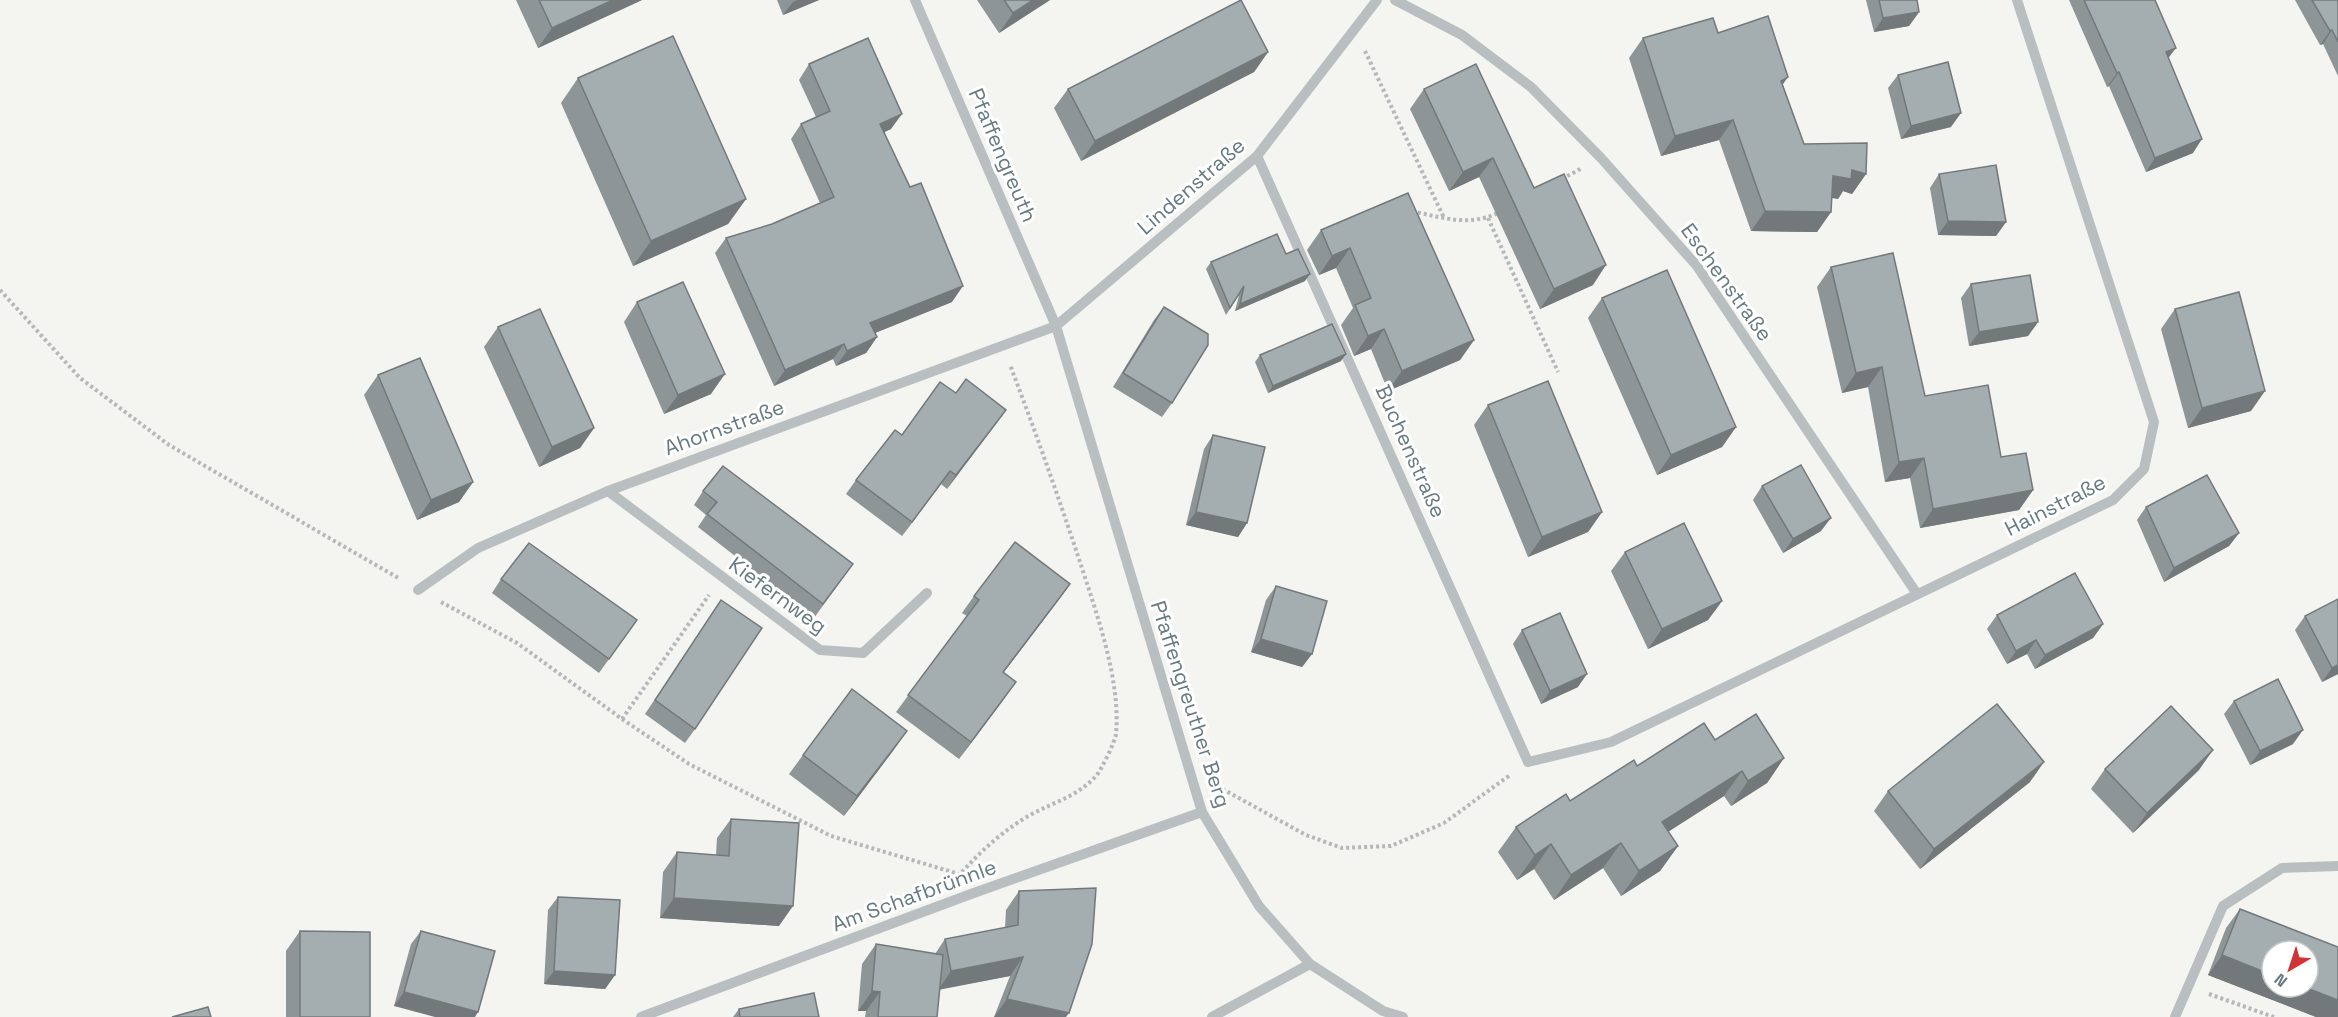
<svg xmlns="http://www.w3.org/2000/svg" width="2338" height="1017" font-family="'Space Grotesk',sans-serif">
<rect width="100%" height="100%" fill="#f4f4f1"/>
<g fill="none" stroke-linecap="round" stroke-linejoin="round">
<g stroke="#b4b8ba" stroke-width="4" stroke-dasharray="3 3" stroke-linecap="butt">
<path d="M1365 51 1444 218"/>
<path d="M1562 179 1582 168"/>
<path d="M1412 211C1442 218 1471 227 1500 212"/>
<path d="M1488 218 1558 372"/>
<path d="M0 290 80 378 169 445 400 579"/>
<path d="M441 602 517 643 622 719 689 764 831 836 959 874"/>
<path d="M622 719 709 595"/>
<path d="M1217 786 1306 835 1342 848 1391 846 1444 823 1510 775"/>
<path d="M962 872C982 850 1006 828 1032 814 1056 801 1077 797 1097 775 1102 768 1115 742 1116 734 1121 680 1096 612 1080 562 1058 496 1035 430 1010 365"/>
<path d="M2209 994 2274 1017"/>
</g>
<g stroke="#b9bfc1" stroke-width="10">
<path d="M915 0 1056 326 1202 812 1259 906 1310 964 1383 1011 1403 1017"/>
<path d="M1395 0 1462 35 1531 87 1601 158 1697 266 1917 594"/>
<path d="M1257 156 1528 762 1611 742 2113 500 2144 469 2154 422 2017 0"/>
<path d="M608 491 820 650 863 653 927 593"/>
<path d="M418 590 478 548 608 491 1056 326 1257 156 1377 0"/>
<path d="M641 1017 971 894 1202 812"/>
<path d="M1212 1017 1310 964"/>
<path d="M2175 1017 2223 906 2282 868 2338 866"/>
</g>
</g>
<g fill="#8d9597">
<path d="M516 0H642L538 48Z"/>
<path d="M777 0H819L783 15Z"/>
<path d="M977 0H1050L999 33Z"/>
<path d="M1866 0H1917L1919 12 1909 26 1874 32Z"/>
<path d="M2069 0H2155L2168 58 2193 153 2146 172 2109 86 2107 87Z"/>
<path d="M2295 0H2338V76L2323 44 2320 45Z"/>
<path d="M1718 33 1783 85 1804 144 1866 174 1852 194 1843 191 1838 199 1832 198 1831 212 1817 232 1751 231 1719 140 1661 156 1629 58 1643 38Z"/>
<path d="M1268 52 1254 72 1081 161 1054 108 1068 89Z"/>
<path d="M809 64 891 129 884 132 952 302 875 333 877 337 866 353 836 366 833 359 774 386 715 253 726 238 772 224 820 203 791 139 801 124 816 117 799 80Z"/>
<path d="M1898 75 1951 127 1901 139 1888 88Z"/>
<path d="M578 78 746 199 728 224 633 266 561 103Z"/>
<path d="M1424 89 1534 188 1593 285 1540 309 1479 177 1449 191 1410 109Z"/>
<path d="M1939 174 2006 222 1996 236 1938 235 1930 188Z"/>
<path d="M1408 193 1474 340 1460 360 1388 391 1371 349 1354 356 1341 325 1353 308 1336 268 1319 275 1307 250 1321 230Z"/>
<path d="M1286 254 1305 281 1235 311 1239 295 1226 315 1206 269 1211 262Z"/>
<path d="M1831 267 1925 396 2001 457 2033 490 2019 510 1920 528 1910 478 1885 482 1868 387 1842 393 1817 287Z"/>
<path d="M1971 284 2038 322 2028 336 1969 346 1961 298Z"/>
<path d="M1602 298 1736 427 1722 447 1657 475 1588 318Z"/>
<path d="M637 302 711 394 664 414 624 322Z"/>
<path d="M1164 307 1172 403 1162 417 1113 387 1154 320Z"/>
<path d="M2175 309 2251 411 2188 428 2161 329Z"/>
<path d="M498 327 594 428 580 448 539 467 484 347Z"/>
<path d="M1260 355 1341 361 1268 393 1255 362Z"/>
<path d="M378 375 473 482 459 502 417 520 364 395Z"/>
<path d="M956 393 1006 410 947 489 941 484 902 536 846 494 856 480 902 435Z"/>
<path d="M1488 405 1602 512 1588 532 1528 557 1474 425Z"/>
<path d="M1213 435 1247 523 1238 537 1186 525 1204 449Z"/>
<path d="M1762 486 1821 531 1783 553 1753 500Z"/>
<path d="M703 491 853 564 814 618 698 527 706 515 694 505Z"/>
<path d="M2146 507 2239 533 2229 546 2164 582 2137 520Z"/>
<path d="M1625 552 1722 601 1708 620 1648 649 1611 571Z"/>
<path d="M501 579 637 620 599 673 492 593Z"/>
<path d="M1070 584 1004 672V699L959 759 896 712 967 616 962 613 974 596Z"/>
<path d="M1276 586 1312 654 1302 667 1251 652 1266 600Z"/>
<path d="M2338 599V674L2322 682 2295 630 2305 616Z"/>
<path d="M712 614 695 729 685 743 645 714Z"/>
<path d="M1997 615 2103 624 2093 638 2035 669 2027 654 2007 664 1987 629Z"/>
<path d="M1522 630 1578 687 1541 704 1513 644Z"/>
<path d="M2234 701 2293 744 2250 765 2224 714Z"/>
<path d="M907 731 844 816 789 774 803 755Z"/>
<path d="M1715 740 1784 758 1767 783 1731 806 1724 796 1668 832 1678 846 1660 871 1621 896 1603 868 1554 900 1534 869 1517 880 1498 852 1516 827 1570 801 1637 766Z"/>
<path d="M2105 769 2199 770 2133 833 2091 789Z"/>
<path d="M2030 782 1920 869 1874 811 1888 791Z"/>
<path d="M731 819 779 926 660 918 663 872 677 852 716 855 717 838Z"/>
<path d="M1019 891 1066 1017H994L1010 976 940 989 937 1017H865L866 1011H858L862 964 876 944 935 954 945 939 1005 928 1006 910Z"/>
<path d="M558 897 615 975 605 989 544 984 548 910Z"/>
<path d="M2240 909 2338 1017H2316L2208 975 2226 928Z"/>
<path d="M300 931 370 1017H286V951Z"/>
<path d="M421 931 478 1012 394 1006 411 944Z"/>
<path d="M739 1009 819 1017H733Z"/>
</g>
<g fill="#73797b">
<path d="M613 0H642L538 48 552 28Z"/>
<path d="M797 0H819L783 15 793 2Z"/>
<path d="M1033 0H1050L999 33 1013 13Z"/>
<path d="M1919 12 1909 26 1874 32 1883 18Z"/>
<path d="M2332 30 2323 44 2320 45 2330 31Z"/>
<path d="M2176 48 2166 61V52Z"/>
<path d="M1268 52 1254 72 1081 161 1095 141Z"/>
<path d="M2119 72 2109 86 2107 87 2117 73Z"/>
<path d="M1788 77 1774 97 1781 81Z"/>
<path d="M1961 113 1951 127 1901 139 1911 126Z"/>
<path d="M902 114 891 129 870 139 880 124Z"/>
<path d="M1733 120 1719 140 1661 156 1675 136Z"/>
<path d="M2202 139 2193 153 2146 172 2155 158Z"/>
<path d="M1493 158 1479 177 1449 191 1463 172Z"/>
<path d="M1852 170 1866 174 1852 194 1843 191 1838 199 1820 195 1833 176Z"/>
<path d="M746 199 728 224 633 266 651 241Z"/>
<path d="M1765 211 1831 212 1817 232 1751 231Z"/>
<path d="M1948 221 2006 222 1996 236 1938 235Z"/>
<path d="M1350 248 1336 268 1319 275 1332 256Z"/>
<path d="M1606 265 1593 285 1540 309 1554 289Z"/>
<path d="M1310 274 1305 281 1235 311 1240 304Z"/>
<path d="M963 286 952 302 860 339 870 323Z"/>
<path d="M2038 322 2028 336 1969 346 1979 332Z"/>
<path d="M1384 329 1371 349 1354 356 1368 336Z"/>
<path d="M877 337 866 353 836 366 847 351Z"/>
<path d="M1474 340 1460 360 1388 391 1402 371Z"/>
<path d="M844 344 833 359 774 386 785 370Z"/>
<path d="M1346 354 1341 361 1268 393 1273 386Z"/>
<path d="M1882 367 1868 387 1842 393 1856 373Z"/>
<path d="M725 374 711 394 664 414 678 395Z"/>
<path d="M2265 391 2251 411 2188 428 2202 408Z"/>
<path d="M1006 410 996 424 947 489 956 475Z"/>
<path d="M1736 427 1722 447 1657 475 1671 455Z"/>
<path d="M594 428 580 448 539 467 552 447Z"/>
<path d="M1924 458 1910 478 1885 482 1899 462Z"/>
<path d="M950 471 941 484 902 536 912 522Z"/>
<path d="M473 482 459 502 417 520 431 500Z"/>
<path d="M2033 490 2019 510 1920 528 1933 509Z"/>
<path d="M1196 512 1247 523 1238 537 1186 525Z"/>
<path d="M1602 512 1588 532 1528 557 1542 537Z"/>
<path d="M1831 518 1821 531 1783 553 1793 539Z"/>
<path d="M2239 533 2229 546 2164 582 2174 568Z"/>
<path d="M1070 584 1058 601 991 689 1003 672Z"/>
<path d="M1722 601 1708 620 1648 649 1662 629Z"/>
<path d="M2103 624 2093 638 2035 669 2045 655Z"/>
<path d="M1261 639 1312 654 1302 667 1251 652Z"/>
<path d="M2036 640 2027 654 2007 664 2016 651Z"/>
<path d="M2338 665V674L2322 682 2332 668Z"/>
<path d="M1587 674 1578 687 1541 704 1550 691Z"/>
<path d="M1016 682 1004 699 959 759 971 742Z"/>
<path d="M2303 730 2293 744 2250 765 2260 751Z"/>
<path d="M907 731 893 751 844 816 857 796Z"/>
<path d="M2213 750 2199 770 2133 833 2147 813Z"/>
<path d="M1784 758 1767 783 1731 806 1748 781Z"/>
<path d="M2044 762 2030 782 1920 869 1934 849Z"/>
<path d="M1742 771 1724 796 1644 847 1662 822Z"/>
<path d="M1621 843 1603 868 1554 900 1571 875Z"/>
<path d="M1551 844 1534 869 1517 880 1535 855Z"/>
<path d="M1678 846 1660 871 1621 896 1639 871Z"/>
<path d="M674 898 793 906 779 926 660 918Z"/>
<path d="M2222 955 2272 975V987H2304L2338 1000V1017H2316L2208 975Z"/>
<path d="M1023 957 1010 976 938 990 951 971Z"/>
<path d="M554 971 615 975 605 989 544 984Z"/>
<path d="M872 991 880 992 866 1011H858Z"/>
<path d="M404 992 478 1012 475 1017H435L394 1006Z"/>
<path d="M1007 999 1069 1013 1066 1017H994Z"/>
</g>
<g fill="#a4adb0" stroke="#73797b" stroke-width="1.5">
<path d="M539 0H613L552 28Z"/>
<path d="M1004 0H1033L1013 13Z"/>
<path d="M1241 0 1268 52 1095 141 1068 89Z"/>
<path d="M1879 0H1917L1919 12 1883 18Z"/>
<path d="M2084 0H2155L2176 48 2166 52 2202 139 2155 158 2119 72 2117 73Z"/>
<path d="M2312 0H2338V42L2332 30 2330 31Z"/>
<path d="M1768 16 1788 77 1781 81 1804 144 1867 143 1866 174 1852 170 1851 179 1833 176 1831 212 1765 211 1733 120 1675 136 1643 38 1713 18 1718 33Z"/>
<path d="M673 36 746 199 651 241 578 78Z"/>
<path d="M868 38 902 114 880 124 910 187 921 183 963 286 870 323 877 337 847 351 844 344 785 370 726 238 772 224 834 197 801 124 830 111 809 64Z"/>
<path d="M1948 62 1961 113 1911 126 1898 75Z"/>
<path d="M1476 64 1534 188 1564 174 1606 265 1554 289 1493 158 1463 172 1424 89Z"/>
<path d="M1996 165 2006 222 1948 221 1939 174Z"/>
<path d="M1408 193 1474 340 1402 371 1384 329 1368 336 1355 305 1371 298 1350 248 1332 256 1321 230Z"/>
<path d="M1277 234 1286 254 1298 249 1310 274 1240 304 1244 286 1230 308 1211 262Z"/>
<path d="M1893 253 1925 396 1988 385 2001 457 2026 453 2033 490 1933 509 1924 458 1899 462 1882 367 1856 373 1831 267Z"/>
<path d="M1667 270 1736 427 1671 455 1602 298Z"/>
<path d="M2030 275 2038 322 1979 332 1971 284Z"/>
<path d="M683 282 725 374 678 395 637 302Z"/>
<path d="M2239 292 2265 391 2202 408 2175 309Z"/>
<path d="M1164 307 1208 334V345L1172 403 1123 373Z"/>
<path d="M540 309 594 428 552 447 498 327Z"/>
<path d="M1332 324 1346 354 1273 386 1260 355Z"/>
<path d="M420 358 473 482 431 500 378 375Z"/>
<path d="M966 379 1006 410 956 475 950 471 912 522 856 480 895 430 902 435 940 382 956 393Z"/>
<path d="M1548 381 1602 512 1542 537 1488 405Z"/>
<path d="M1213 435 1265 447 1247 523 1196 512Z"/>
<path d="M1801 465 1831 518 1793 539 1762 486Z"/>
<path d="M723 466 853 564 823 604 707 514 717 502 703 491Z"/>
<path d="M2207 475 2239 533 2174 568 2146 507Z"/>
<path d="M1684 523 1722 601 1662 629 1625 552Z"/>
<path d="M1015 542 1070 584 1003 672 1016 682 971 742 908 695 979 600 974 596Z"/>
<path d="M529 543 637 620 609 659 501 579Z"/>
<path d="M2075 573 2103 624 2045 655 2036 640 2016 651 1997 615Z"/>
<path d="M1276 586 1327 601 1312 654 1261 639Z"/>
<path d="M2338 599V665L2332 668 2305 616Z"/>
<path d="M721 600 762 628 695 729 655 700Z"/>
<path d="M1560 613 1587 674 1550 691 1522 630Z"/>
<path d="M2278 679 2303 730 2260 751 2234 701Z"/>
<path d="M852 689 907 731 857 796 803 755Z"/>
<path d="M1997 704 2044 762 1934 849 1888 791Z"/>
<path d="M2171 706 2213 750 2147 813 2105 769Z"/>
<path d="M1756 714 1784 758 1748 781 1742 771 1662 822 1678 846 1639 871 1621 843 1571 875 1551 844 1535 855 1516 827 1566 794 1570 801 1634 760 1637 766 1704 723 1715 740Z"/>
<path d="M731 819 799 823 793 906 674 898 677 852 729 856Z"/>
<path d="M1096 888 1092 944 1069 1013 1007 999 1023 957 951 971 945 939 1018 925 1019 891Z"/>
<path d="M558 897 620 900 615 975 554 971Z"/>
<path d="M2240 909 2338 947V1000L2304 987H2308V951H2272V975L2222 955Z"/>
<path d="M300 931 370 932V1017H300Z"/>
<path d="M421 931 495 951 478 1012 404 992Z"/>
<path d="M876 944 943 955 937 1017H878L880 992 872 991Z"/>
<path d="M814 993 819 1017H740L739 1009Z"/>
<path d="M208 1007 211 1017H172Z"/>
</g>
<g text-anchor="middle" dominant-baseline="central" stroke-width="6" stroke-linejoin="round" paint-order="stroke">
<g font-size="21" fill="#667a7f" stroke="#fff">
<text transform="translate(1003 155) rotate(67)">Pfaffengreuth</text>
<text transform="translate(1191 186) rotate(-41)">Lindenstraße</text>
<text transform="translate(1727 282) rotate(54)">Eschenstraße</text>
<text transform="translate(724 427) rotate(-20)">Ahornstraße</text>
<text transform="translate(1411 451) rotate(66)">Buchenstraße</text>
<text transform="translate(2055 505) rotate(-27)">Hainstraße</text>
<text transform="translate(778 595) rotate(36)">Kiefernweg</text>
<text transform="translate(1191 704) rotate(72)">Pfaffengreuther Berg</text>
<text transform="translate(914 895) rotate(-20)">Am Schafbrünnle</text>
</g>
</g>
<g transform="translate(2290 969) rotate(219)"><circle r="28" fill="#ffffff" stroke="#c2cacc" stroke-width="1.5"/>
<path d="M0-4.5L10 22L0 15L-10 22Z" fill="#d23335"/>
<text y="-9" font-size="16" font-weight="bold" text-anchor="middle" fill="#667a7f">N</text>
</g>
</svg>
